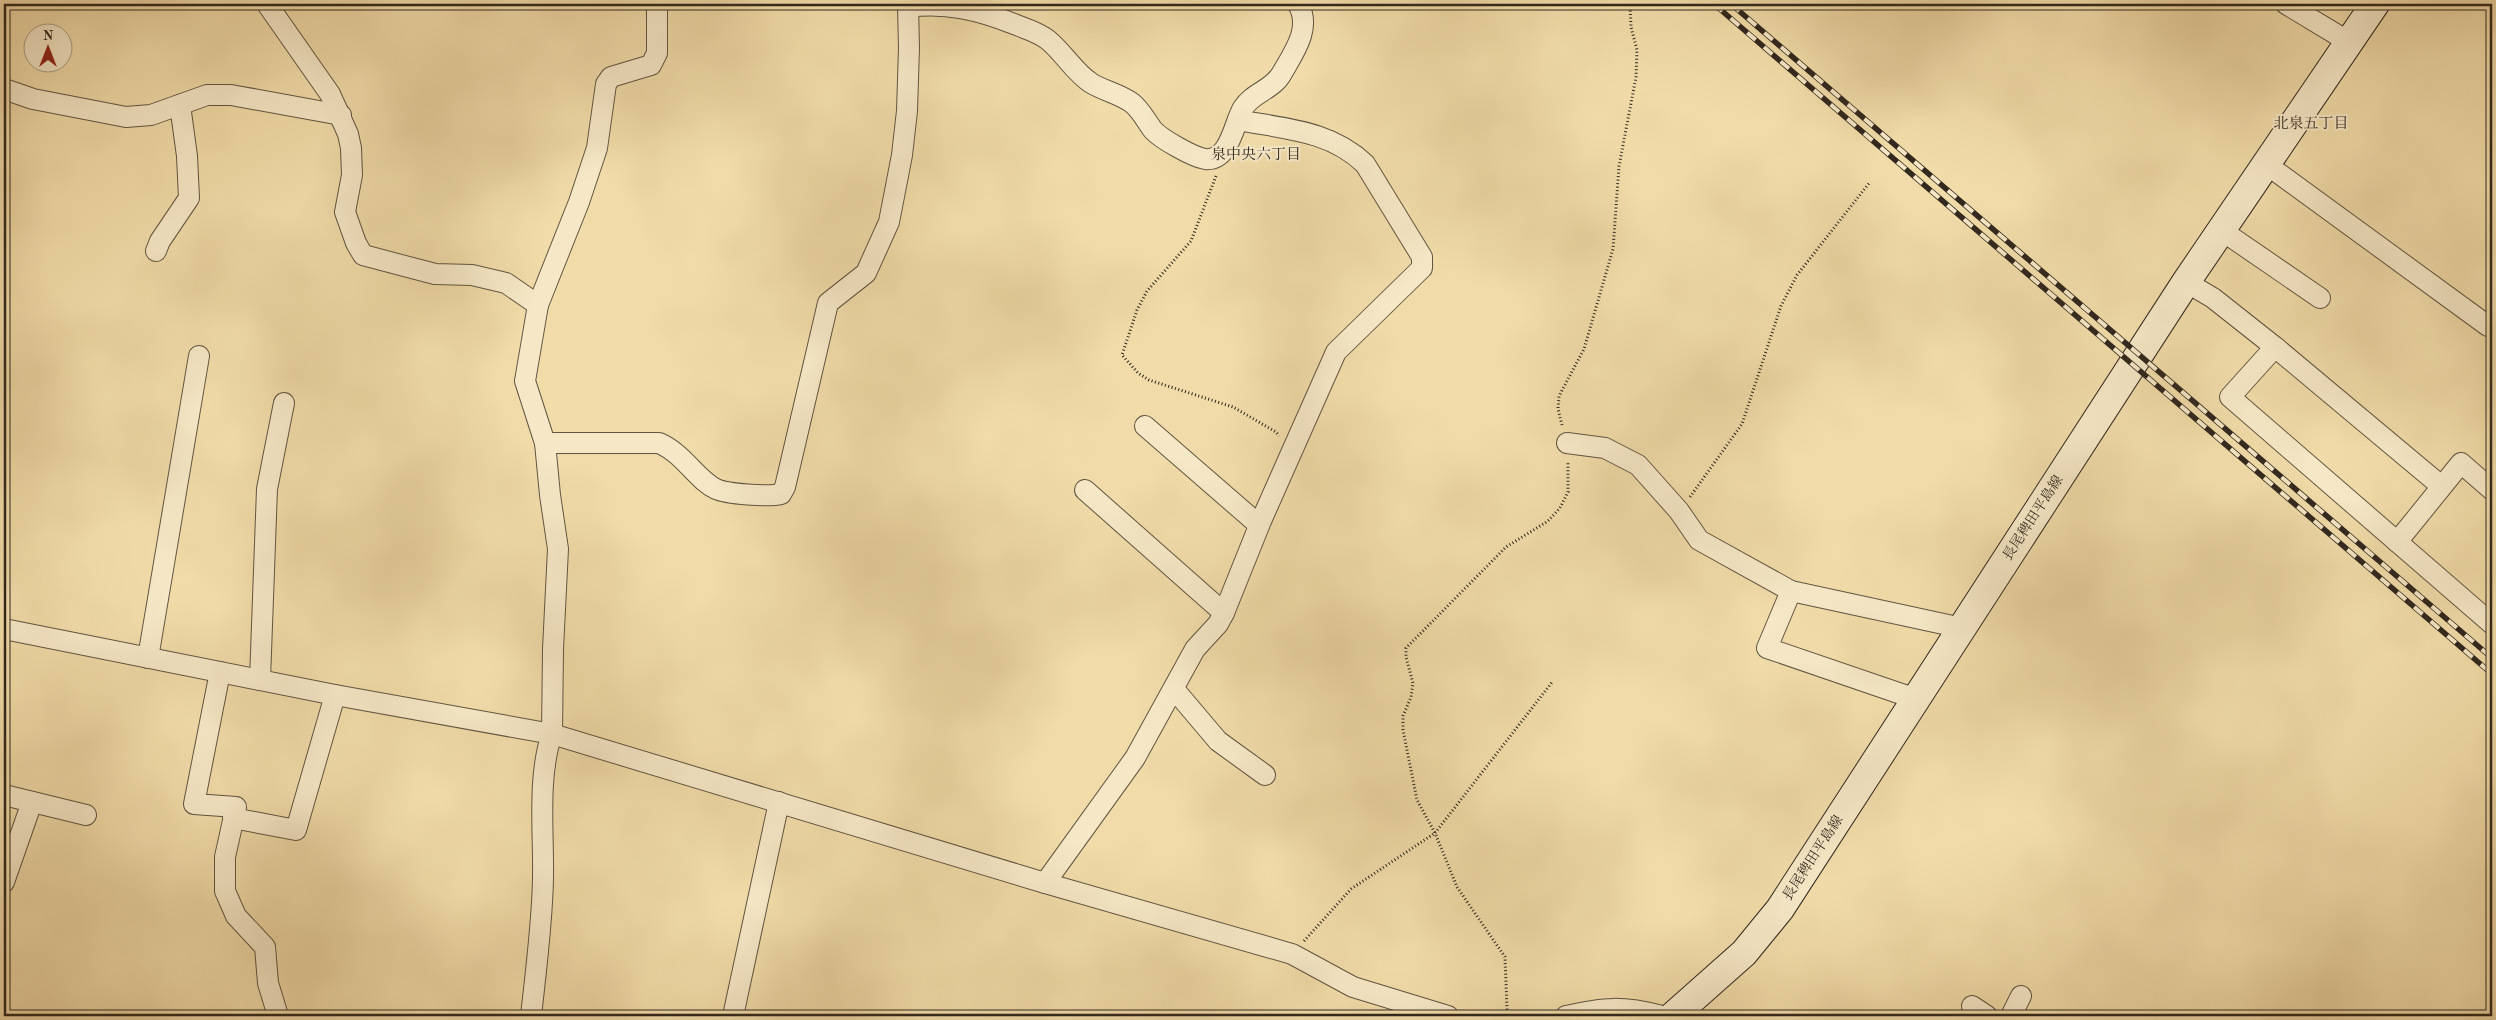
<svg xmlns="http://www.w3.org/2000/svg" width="2496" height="1020" font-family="'Old Standard TT','Noto Serif JP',serif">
<rect width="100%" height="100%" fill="#f1dca9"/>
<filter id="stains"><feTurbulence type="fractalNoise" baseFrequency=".004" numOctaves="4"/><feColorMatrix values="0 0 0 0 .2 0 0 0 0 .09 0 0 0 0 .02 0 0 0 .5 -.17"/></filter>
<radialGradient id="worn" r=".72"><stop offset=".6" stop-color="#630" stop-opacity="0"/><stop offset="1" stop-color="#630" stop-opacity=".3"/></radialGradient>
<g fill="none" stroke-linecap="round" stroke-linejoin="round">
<defs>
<g id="minor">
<path d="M267 4 330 94 348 134 351 148 352 175 345 212 356 243 363 255 435 274 472 275 506 283 538 305"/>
<path d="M2286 4 2349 42"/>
<path d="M908 7C946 2 979 10 1014 24 1026 29 1038 32 1048 40 1064 53 1074 72 1091 83 1104 91 1120 94 1132 103 1141 110 1146 121 1153 130 1161 139 1193 157 1205 159 1230 162 1234 122 1243 108 1253 92 1273 90 1282 73 1294 52 1312 28 1298 4"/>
<path d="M4 89 33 99 126 117 151 115 207 95H231L341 115"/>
<path d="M2266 164 2488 326"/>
<path d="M2221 230 2320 298"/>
<path d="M156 251 160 241 189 198 187 156 180 105"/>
<path d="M2186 282 2213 298 2275 347 2440 485"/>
<path d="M2275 347 2230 397 2492 624"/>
<path d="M1145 426 1259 525"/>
<path d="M545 443H659C683 453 697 480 716 489 727 494 768 497 781 494L785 487 828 303 866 273 889 222 902 155 907 111 909 48 908 4"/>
<path d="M1567 443 1605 448 1638 465 1679 511 1699 540 1791 591 1962 628"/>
<path d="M1085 490 1224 613"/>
<path d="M2397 542 2461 463 2492 490"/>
<path d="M1791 591 1767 648 1916 699"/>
<path d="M4 629 335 695 552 734 1045 883 1292 954 1353 987 1448 1016"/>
<path d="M148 658 199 356"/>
<path d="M220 672 194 804 236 807 225 857V891L236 916 265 947 268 983 278 1016"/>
<path d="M260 680 267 489 284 403"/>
<path d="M1174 689 1218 741 1265 775"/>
<path d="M4 795 86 815"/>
<path d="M233 818 296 830 335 695"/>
<path d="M4 882 32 802"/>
<path d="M1045 883 1135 758 1195 649 1218 624 1224 613 1261 521 1336 352 1422 268V257L1365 164C1330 130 1284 129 1238 120"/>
<path d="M1972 1006 1987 1016"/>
<path d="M531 1016C536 970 542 925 543 879 544 834 537 777 552 734L553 649 558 549 550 495 545 443 525 381 538 305 579 202 597 148 606 84 611 77 651 65 657 53V4"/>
<path d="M733 1016 779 802"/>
<path d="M1566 1016C1605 1007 1623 1006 1662 1016"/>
<path d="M2011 1016 2021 996"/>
</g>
<path id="secondary" d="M1673 1016 1744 953 1780 909 2186 282 2375 4"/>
</defs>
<use href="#minor" stroke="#615541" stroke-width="22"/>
<use href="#secondary" stroke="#31281e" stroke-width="30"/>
<g stroke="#31281e" stroke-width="3" stroke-dasharray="1 2.5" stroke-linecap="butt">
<path d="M1216 176 1191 241 1147 291 1137 310 1122 355 1138 373 1149 380 1233 407 1276 432 1279 436"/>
<path d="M1562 425 1558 409 1559 396 1584 349 1613 249 1619 166 1636 77 1637 50 1631 27 1630 4"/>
<path d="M1690 497 1742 424 1781 306 1797 275 1870 182"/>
<path d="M1304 941 1351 889 1435 833 1417 800 1403 730V716L1411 697 1413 683 1406 657V648L1506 547 1548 521 1560 508 1568 492V461"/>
<path d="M1510 1016 1507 1009 1505 957 1457 887 1435 833 1553 681"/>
</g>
<use href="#minor" stroke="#f6e8c7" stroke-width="20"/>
<use href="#secondary" stroke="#f6e8c7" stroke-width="28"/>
<defs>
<g id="rail">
<path d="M1714 4 2492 674"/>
<path d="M1731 4 2492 658"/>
</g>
</defs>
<use href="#rail" stroke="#31281e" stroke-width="5.5"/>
<use href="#rail" stroke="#f6e8c7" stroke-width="4" stroke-dasharray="11" stroke-linecap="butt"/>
</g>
<g text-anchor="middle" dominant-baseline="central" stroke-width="4" stroke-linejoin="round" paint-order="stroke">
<g font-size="14" fill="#31281e" stroke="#f6e8c7">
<text transform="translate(2033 518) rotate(-57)">長尾稗田平島線</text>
<text transform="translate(1813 858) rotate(-57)">長尾稗田平島線</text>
</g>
<g font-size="15" fill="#31281e" stroke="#f6e8c7">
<text x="2311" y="124">北泉五丁目</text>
<text x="1256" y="155">泉中央六丁目</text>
</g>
</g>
<rect width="2496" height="1020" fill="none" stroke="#f1dca9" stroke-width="20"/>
<rect x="5" y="5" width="2486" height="1010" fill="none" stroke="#31281e" stroke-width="2.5"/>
<rect x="10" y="10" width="2476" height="1000" fill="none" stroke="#31281e"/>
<g transform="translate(48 48)"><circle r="24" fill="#f6e8c7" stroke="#a79b83"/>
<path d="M0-4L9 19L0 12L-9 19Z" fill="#8f2418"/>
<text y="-8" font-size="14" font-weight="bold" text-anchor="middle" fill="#31281e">N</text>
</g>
<rect width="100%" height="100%" filter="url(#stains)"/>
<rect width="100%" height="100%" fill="url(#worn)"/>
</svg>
